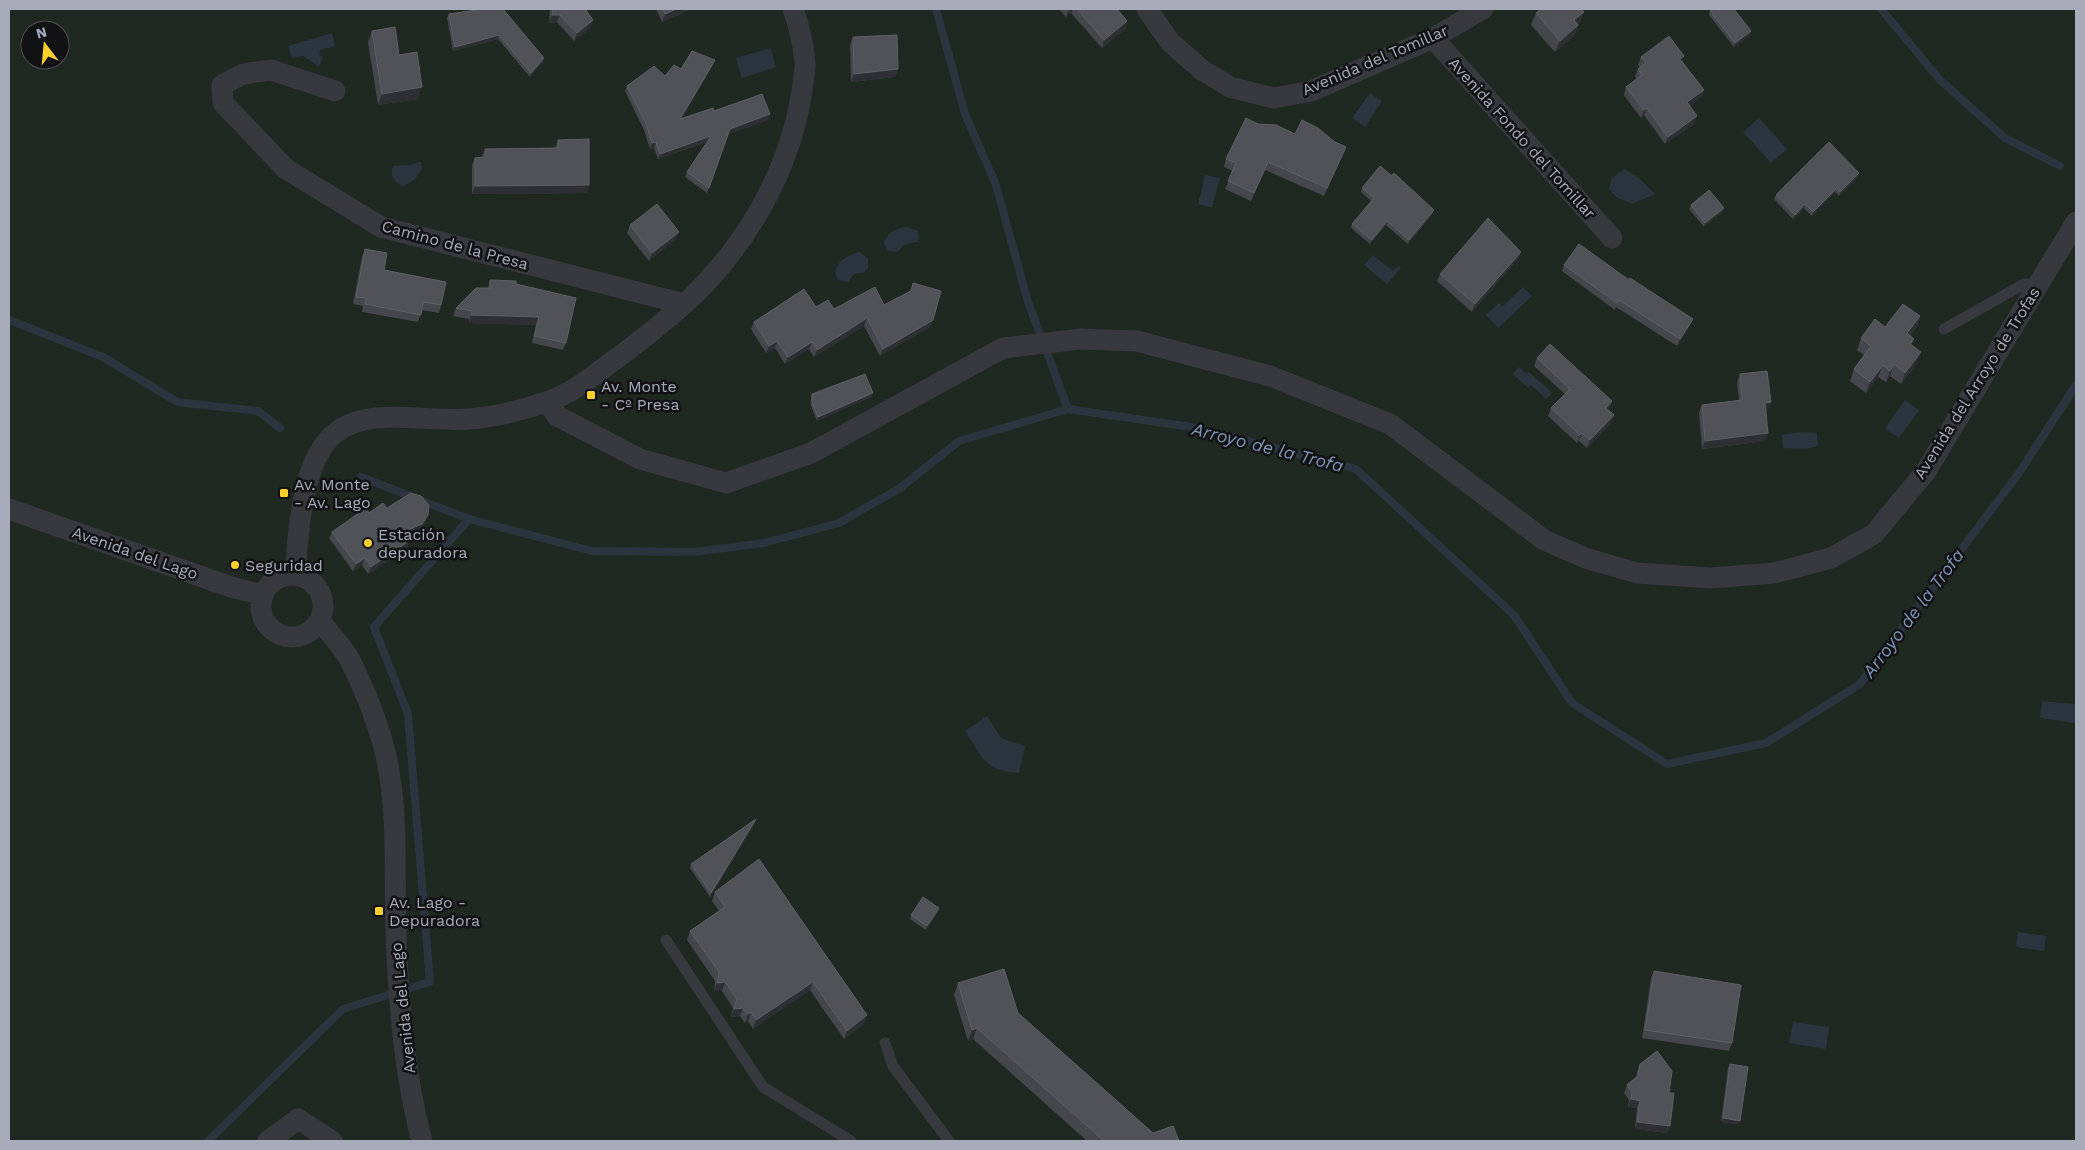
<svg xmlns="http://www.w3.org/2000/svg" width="2085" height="1150" font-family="'Work Sans',sans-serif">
<rect width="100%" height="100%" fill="#171719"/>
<path fill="#1f2821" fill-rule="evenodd" d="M9 9H2076V1141H9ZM30 30H60V60H30Z"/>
<g fill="#2c343f">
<path d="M332 33 335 46 320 50 319 55 323 57 319 67 303 56 292 58 288 46Z"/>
<path d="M771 48 776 67 742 78 736 58Z"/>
<path d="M1370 93 1382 101 1365 127 1352 118Z"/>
<path d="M1759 118 1787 149 1771 163 1743 132Z"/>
<path d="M418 162H421L422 169 415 179 404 186C395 184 389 175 393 166L410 165Z"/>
<path d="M1624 169 1640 179 1655 194 1632 204 1616 197 1609 189 1612 178Z"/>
<path d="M1205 175 1220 178 1212 208 1198 204Z"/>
<path d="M907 227 918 231 919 238 917 242 903 245 898 252 888 251 884 244C886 233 896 228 907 227Z"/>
<path d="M859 252 868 258V268L863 273 854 274 848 282 838 280 835 273C837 261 848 255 859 252Z"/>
<path d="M1373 255 1393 271 1398 266 1401 268 1387 284 1364 265Z"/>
<path d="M1523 287 1532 296 1498 328 1486 315 1499 303 1503 306Z"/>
<path d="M1519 367 1527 374 1529 372 1552 393 1546 399 1531 385 1528 388 1513 374Z"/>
<path d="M1905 400 1919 410 1899 438 1885 429Z"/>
<path d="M1800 432 1817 433 1818 446 1806 449 1783 448 1782 435Z"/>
<path d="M2042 701 2076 704 2075 723 2040 718Z"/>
<path d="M987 716 1001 738 1025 746 1019 773C983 770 983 758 965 731Z"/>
<path d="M2018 932 2046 936 2044 951 2016 947Z"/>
<path d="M1793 1022 1829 1027 1826 1049 1789 1043Z"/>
</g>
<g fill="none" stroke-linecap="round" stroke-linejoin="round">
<g stroke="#2c343f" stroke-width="8">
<path d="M936 9 965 114 996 185 1028 302 1068 409"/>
<path d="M1881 9 1940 80 2005 138 2060 166"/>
<path d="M9 320 103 357 177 402 258 411 280 428"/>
<path d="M361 477 469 519 592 551 694 552 764 543 839 523 900 488 959 441 1068 409 1198 428 1356 469 1514 615 1572 703 1667 764 1766 743 1860 684 2019 473 2076 385"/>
<path d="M208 1141 343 1009 430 982 408 714 374 627 469 519"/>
</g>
<g stroke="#38383f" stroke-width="11">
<path d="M1944 329 2024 284 2037 286"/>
<path d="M666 940 763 1087 851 1141"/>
<path d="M885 1043 893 1066 949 1141"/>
</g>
<g stroke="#38383f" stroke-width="21">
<path d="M1147 9 1170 42 1202 70 1230 87 1274 98 1311 91 1433 38 1483 9"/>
<path d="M1433 38 1612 238"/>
<path d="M335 91 271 70 243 74 222 85 223 103 286 169 381 227 684 304"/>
<path d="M548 402 557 416 640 459 726 483 811 453 1003 348 1081 339 1137 341 1270 376 1390 424 1544 540 1585 558 1637 573 1710 578 1775 573 1831 558 1874 534 1926 471 2076 222"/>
<path d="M9 509 231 587 263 595"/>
<path d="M296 574C297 535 302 461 334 434 368 405 427 423 469 419 495 417 522 410 546 402 573 394 597 372 620 356 645 337 671 317 694 295 749 241 791 167 802 90 803 82 805 73 805 64 804 46 799 26 793 9"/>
<circle cx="292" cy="606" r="31"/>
<path d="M320 621C330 634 343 647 350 660 367 695 383 733 389 771 398 824 394 877 396 930 398 996 405 1078 422 1141"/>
<path d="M268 1141 298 1119 332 1141"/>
</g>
</g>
<g fill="#45474c">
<path d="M472 9H503L543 62 530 77 498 39 453 51 447 18 449 14 473 10Z"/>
<path d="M550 9H585L593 20 590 28 574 41 557 22 549 23Z"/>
<path d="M656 9H691L662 22Z"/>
<path d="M1059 9H1117L1127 21 1125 29 1102 48 1071 13 1066 17Z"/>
<path d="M1710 11 1751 31 1750 35 1734 47 1709 15Z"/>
<path d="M1584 12 1574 36 1555 52 1531 25 1536 13Z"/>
<path d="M372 31 399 55 418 99 378 105 368 42Z"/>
<path d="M853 37 898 69 895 77 851 82 850 45Z"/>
<path d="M1641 57 1682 62 1704 90 1701 97 1689 106 1694 124 1665 144 1644 115 1641 118 1624 95 1626 87 1637 79 1635 76 1638 69 1640 67 1638 65Z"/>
<path d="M715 60 713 65 682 118 714 111 768 120 728 134 707 193 685 177 687 172 707 142 658 159 654 148 650 149 644 130 625 91 627 86 665 76 681 69Z"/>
<path d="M1258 124 1295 134 1335 142 1346 147 1324 196 1265 170 1251 201 1225 189 1233 171 1224 167 1226 159Z"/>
<path d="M558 140 589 185 586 193 472 194V165L475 158 482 157 485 149 555 148Z"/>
<path d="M1859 173 1858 177 1839 196 1835 192 1812 216 1804 208 1793 219 1774 199 1776 195Z"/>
<path d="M1362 188 1432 214 1408 244 1386 225 1370 244 1351 228 1352 224 1371 201 1361 192Z"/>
<path d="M1691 205 1724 208 1722 212 1704 227 1689 209Z"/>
<path d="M630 225 676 239 649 261 627 233Z"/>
<path d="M365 249 384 270 441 305 439 313 422 310 418 322 362 312 363 306 353 304 362 257Z"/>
<path d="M1518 259 1472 312 1437 281 1440 274Z"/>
<path d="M1564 265 1629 280 1693 319 1690 325 1677 346 1616 307 1615 310 1562 271Z"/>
<path d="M490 280 516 284 566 343 563 350 532 343 536 325 469 323V319L453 316 456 308 488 288Z"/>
<path d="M913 283 930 327 880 356 864 326 814 357 809 349 785 364 775 348 766 353 751 329 754 322 834 309 884 305 910 291Z"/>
<path d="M1920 316 1916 328 1910 336 1914 339 1911 345 1916 364 1901 384 1890 376 1886 382 1878 377 1866 393 1850 381 1854 369 1864 355 1857 350 1861 338 1885 327Z"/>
<path d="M1537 358 1609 409 1608 410 1614 415 1611 423 1587 448 1579 441 1577 443 1548 416 1551 408 1565 394 1534 366Z"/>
<path d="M1740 374 1768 410 1766 411 1765 441 1702 449 1699 413 1702 405 1739 401 1737 382Z"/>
<path d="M812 394 871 397 817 421 811 406V398Z"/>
<path d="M387 508 426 522 419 530 406 537 409 541 407 548 368 574 362 565 353 571 329 538 332 532Z"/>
<path d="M756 819 755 823 710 897 690 868 691 864Z"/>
<path d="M715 892 864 1024 844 1039 810 990 753 1029 748 1021 745 1023 740 1016 731 1017 733 1008 722 991H714L715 981 687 940 690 931 719 911 712 901Z"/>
<path d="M939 908 938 912 926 930 910 919 911 915Z"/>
<path d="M1654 971 1732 1043 1729 1051 1642 1038 1651 978Z"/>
<path d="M958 983 1018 1013 1153 1133 1179 1141H1087L973 1039 968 1041 954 995Z"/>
<path d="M1640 1064 1669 1093 1670 1126 1667 1133 1635 1129 1637 1108 1628 1107 1629 1100 1624 1093 1627 1085 1636 1077 1637 1072Z"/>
<path d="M1730 1064 1738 1124 1721 1122 1728 1068Z"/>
</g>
<g fill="#2e2f33">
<path d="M676 9H691L662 22 665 14Z"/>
<path d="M1069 9H1073L1071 13 1066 17Z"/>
<path d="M1958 9H2008L2007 10H1957Z"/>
<path d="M1584 12 1574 36 1555 52 1560 41 1574 20Z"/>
<path d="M552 15H560L557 22 549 23Z"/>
<path d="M593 20 590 28 574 41 577 33Z"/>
<path d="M1127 21 1125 29 1102 48 1104 40Z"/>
<path d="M1751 31 1750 35 1734 47 1735 43Z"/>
<path d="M499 35 498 39 453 51 455 47Z"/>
<path d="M544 58 543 62 530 77 531 73Z"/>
<path d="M715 60 713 65 678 125 680 119Z"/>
<path d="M898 69 895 77 851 82 854 74Z"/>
<path d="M422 87 418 99 378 105 382 94Z"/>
<path d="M1704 90 1701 97 1684 110 1687 102Z"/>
<path d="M1647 108 1644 115 1641 118 1644 110Z"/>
<path d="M770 114 768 120 728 134 730 129Z"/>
<path d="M1697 116 1694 124 1665 144 1668 137Z"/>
<path d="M711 136 709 141 658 159 660 154Z"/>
<path d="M656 142 654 148 650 149 652 143Z"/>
<path d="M1346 147 1343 155 1324 196 1327 188Z"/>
<path d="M1268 162 1265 170 1251 201 1254 193Z"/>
<path d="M1859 173 1858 177 1839 196 1840 192Z"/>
<path d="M589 185 586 193 472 194 475 186Z"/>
<path d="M1837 188 1835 192 1812 216 1813 212Z"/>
<path d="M1805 204 1804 208 1793 219 1795 215Z"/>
<path d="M1724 208 1722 212 1704 227 1705 223Z"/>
<path d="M1434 210 1432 214 1408 244 1409 240Z"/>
<path d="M1387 221 1386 225 1370 244 1372 240Z"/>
<path d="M679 232 676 239 649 261 652 253Z"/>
<path d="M1521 252 1518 259 1472 312 1475 304Z"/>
<path d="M471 315 539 317 536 325 469 323Z"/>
<path d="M1920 316 1916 328 1903 345 1907 333Z"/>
<path d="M867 318 864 326 814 357 817 350Z"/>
<path d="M1693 319 1690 325 1677 346 1680 339Z"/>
<path d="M933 320 930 327 880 356 883 349Z"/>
<path d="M777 341 775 348 766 353 769 346Z"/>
<path d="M812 342 809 349 785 364 788 357Z"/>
<path d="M1921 352 1916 364 1901 384 1905 373Z"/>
<path d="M1894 364 1890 376 1886 382 1890 371Z"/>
<path d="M1883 365 1878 377 1866 393 1870 382Z"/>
<path d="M873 393 871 397 817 421 818 417Z"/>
<path d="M1612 401 1609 409 1603 416 1606 408Z"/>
<path d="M1771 402 1768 410 1762 411 1765 403Z"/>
<path d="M1614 415 1611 423 1587 448 1590 440Z"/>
<path d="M1582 433 1579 441 1577 443 1580 435Z"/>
<path d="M1768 433 1765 441 1702 449 1705 441Z"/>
<path d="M428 515 426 522 419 530 401 539 403 532Z"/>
<path d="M409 541 407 548 368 574 371 567Z"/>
<path d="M365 558 362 565 353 571 356 564Z"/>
<path d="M756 819 755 823 710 897 711 893Z"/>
<path d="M939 908 938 912 926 930 927 926Z"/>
<path d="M725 982 722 991H714L717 983Z"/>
<path d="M813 982 810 990 753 1029 756 1020Z"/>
<path d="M743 1008 740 1016 731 1017 734 1009Z"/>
<path d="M751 1012 748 1021 745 1023 748 1014Z"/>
<path d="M867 1015 864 1024 844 1039 847 1031Z"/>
<path d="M977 1028 973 1039 968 1041 972 1030Z"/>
<path d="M1631 1099 1640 1101 1637 1108 1628 1107Z"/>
<path d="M1723 1118 1740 1121 1738 1124 1721 1122Z"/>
<path d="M1637 1122 1670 1126 1667 1133 1635 1129Z"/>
</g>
<g fill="#505258" stroke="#5e6067">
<path d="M477 9H503L544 58 531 73 499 35 455 47 449 14 477 10Z"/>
<path d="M553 9H585L593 20 577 33 560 15H552Z"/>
<path d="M663 9H676L665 14Z"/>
<path d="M1077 9H1117L1127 21 1104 40Z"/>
<path d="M1541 9H1581L1584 12 1574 20 1578 25 1560 41 1536 13Z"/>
<path d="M1714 9H1734L1751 31 1735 43 1710 11Z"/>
<path d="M395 27 399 55 417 52 422 87 382 94 372 31Z"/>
<path d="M897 35 898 69 854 74 853 37Z"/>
<path d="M1669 36 1684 56 1680 59 1704 90 1687 102 1697 116 1668 137 1647 108 1644 110 1626 87 1642 75 1638 69 1646 63 1641 57Z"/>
<path d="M692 51 715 60 680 119 713 108 714 111 762 94 770 114 730 129 709 188 687 172 711 136 660 154 656 142 652 143 646 124 627 86 654 66 665 76 674 65 681 69Z"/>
<path d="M1246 118 1258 124 1276 125 1295 134 1302 120 1318 128 1335 142 1346 147 1327 188 1268 162 1254 193 1228 181 1236 163 1226 159Z"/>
<path d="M589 139V185L475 186V158L485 157V149L558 148V140Z"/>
<path d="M1829 142 1859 173 1840 192 1837 188 1813 212 1805 204 1795 215 1776 195Z"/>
<path d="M1380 166 1392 176 1394 173 1434 210 1409 240 1387 221 1372 240 1352 224 1374 198 1362 188Z"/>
<path d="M1709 190 1724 208 1705 223 1691 205Z"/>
<path d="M657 204 679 232 652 253 630 225Z"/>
<path d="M1488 218 1521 252 1475 304 1440 274Z"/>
<path d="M1579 244 1629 280 1630 278 1693 319 1680 339 1619 300 1617 303 1564 265Z"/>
<path d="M365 249 387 253 384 270 446 282 441 305 423 302 421 315 365 304 366 298 356 297Z"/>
<path d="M490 280 516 281V284L576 298 566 343 534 336 539 317 471 315 472 311 456 308 476 288H490Z"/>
<path d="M913 283 941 291 933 320 883 349 867 318 817 350 812 342 788 357 777 341 769 346 754 322 804 289 816 307 828 300 834 309 875 287 884 305 911 291Z"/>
<path d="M1903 304 1920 316 1907 333 1914 339 1910 344 1921 352 1905 373 1894 364 1890 371 1883 365 1870 382 1854 369 1871 346 1861 338 1875 319 1885 327Z"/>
<path d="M1550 344 1612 401 1606 408 1614 415 1590 440 1582 433 1580 435 1551 408 1570 389 1537 358Z"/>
<path d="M1767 371 1771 402 1765 403 1768 433 1705 441 1702 405 1742 400 1740 374Z"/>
<path d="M865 374 873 393 818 417 812 402V394Z"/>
<path d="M411 493 421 496 429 505 428 515 422 524 403 532 409 541 371 567 365 558 356 564 332 532 366 508 369 513 383 503 387 508Z"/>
<path d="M756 819 711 893 691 864Z"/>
<path d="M759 859 867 1015 847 1031 813 982 756 1020 751 1012 748 1014 743 1008 734 1009 737 999 725 982 717 983 719 972 690 931 725 907 715 892Z"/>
<path d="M923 897 939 908 927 926 911 915Z"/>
<path d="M1004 969 1018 1013 1153 1133 1173 1126 1179 1141H1104L977 1028 972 1030 958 983Z"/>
<path d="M1654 971 1741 985 1732 1043 1645 1030Z"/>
<path d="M1657 1051 1672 1071 1669 1093H1674L1670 1126 1637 1122 1640 1101 1631 1099 1632 1092 1627 1085 1638 1076 1640 1064Z"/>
<path d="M1730 1064 1748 1067 1740 1121 1723 1118Z"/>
</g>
<g fill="#ffcf2a" stroke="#121214" stroke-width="2">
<rect x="586" y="390" width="10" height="10" rx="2.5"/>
<rect x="279" y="488" width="10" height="10" rx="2.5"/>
<circle cx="368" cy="543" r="5"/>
<circle cx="235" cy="565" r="5"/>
<rect x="374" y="906" width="10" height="10" rx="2.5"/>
</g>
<g text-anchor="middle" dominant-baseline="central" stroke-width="5" stroke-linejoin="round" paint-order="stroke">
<g font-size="16" fill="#a8acba" stroke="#121214">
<text transform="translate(1375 60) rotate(-23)">Avenida del Tomillar</text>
<text transform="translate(1522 138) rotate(48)">Avenida Fondo del Tomillar</text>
<text transform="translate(455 245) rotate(15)">Camino de la Presa</text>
<text transform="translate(1977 383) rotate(-58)">Avenida del Arroyo de Trofas</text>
<text transform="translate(135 553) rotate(19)">Avenida del Lago</text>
<text transform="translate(403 1008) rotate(-96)">Avenida del Lago</text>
</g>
<g font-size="16" fill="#a8acba" stroke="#121214" text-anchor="start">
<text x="601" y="386">Av. Monte<tspan x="601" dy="18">- Cº Presa</tspan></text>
<text x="294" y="484">Av. Monte<tspan x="294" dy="18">- Av. Lago</tspan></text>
<text x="378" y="534">Estación<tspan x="378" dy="18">depuradora</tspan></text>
<text x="245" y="565">Seguridad</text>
<text x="389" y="902">Av. Lago -<tspan x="389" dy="18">Depuradora</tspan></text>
</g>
<g font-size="18" font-style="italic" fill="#7d96b7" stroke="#121214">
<text transform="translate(1268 447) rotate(14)">Arroyo de la Trofa</text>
<text transform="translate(1913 613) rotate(-53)">Arroyo de la Trofa</text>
</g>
</g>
<rect width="2085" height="1150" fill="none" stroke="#a8acba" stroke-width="20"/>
<g transform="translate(45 45) rotate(344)"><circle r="24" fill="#121214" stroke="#4e5056"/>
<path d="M0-4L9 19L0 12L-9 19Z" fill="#ffcf2a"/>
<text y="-8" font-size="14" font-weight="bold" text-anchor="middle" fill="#a8acba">N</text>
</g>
</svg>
